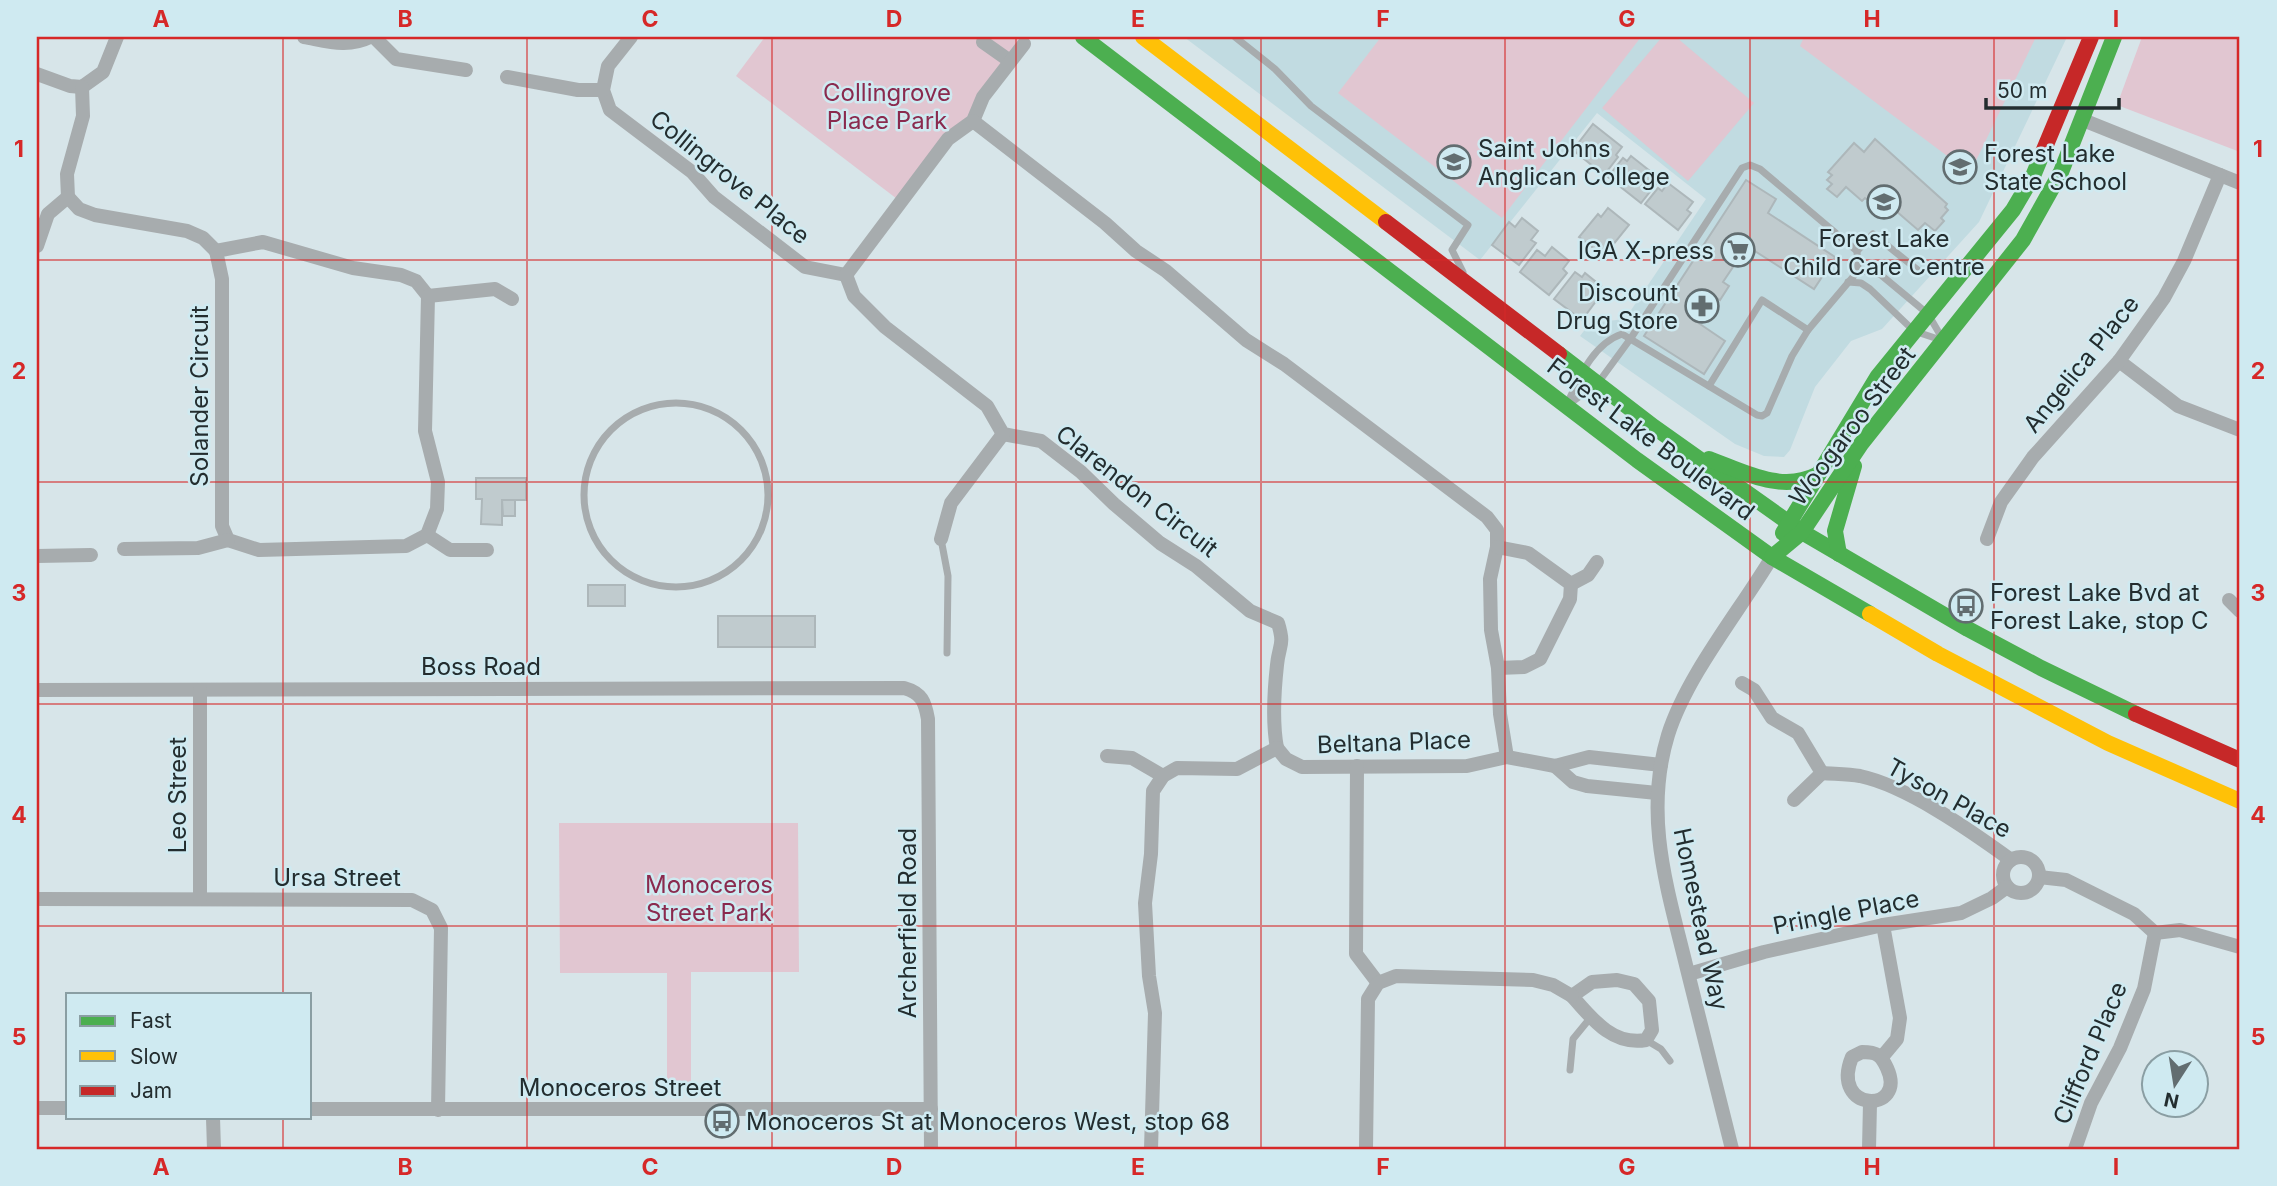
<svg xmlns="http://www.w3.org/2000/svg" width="2277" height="1186" font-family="Inter,sans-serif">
<rect width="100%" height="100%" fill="#d7e5e9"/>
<path fill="#c1dbe1" d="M1184 37H2067L1979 222 1882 329 1851 341 1815 387 1790 450 1784 457 1764 456 1735 444 1580 336 1590 323 1625 319 1706 199 1597 113 1480 260Z"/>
<g fill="#e1c6d1">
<path d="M765 37H1029L901 202 736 76Z"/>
<path d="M1381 37H1641L1502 218 1338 93Z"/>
<path d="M1662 37H1676L1754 103 1688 181 1602 108Z"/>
<path d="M1804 37H2036L1970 173 1800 46Z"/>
<path d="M2142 37H2240V152L2117 105Z"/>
<path d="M559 823H798L799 972H691V1082H667V973H560Z"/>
</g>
<g fill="#c0cbce" stroke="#adb7ba" stroke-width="2">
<path d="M1593 124 1622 147 1616 155 1618 157 1604 175 1573 150Z"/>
<path d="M1875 139 1947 204 1945 207 1948 210 1941 218 1944 221 1935 231 1925 223 1918 230 1881 198 1878 202 1873 198 1870 202 1865 198 1862 201 1846 187 1837 197 1827 189 1832 184 1827 180 1832 175 1828 172 1854 143 1864 152Z"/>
<path d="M1631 156 1655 175 1652 180 1656 184 1641 203 1608 177 1623 158 1627 161Z"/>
<path d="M1746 180 1776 199 1768 213 1835 257 1814 289 1747 246 1723 282 1729 286 1720 300 1714 296 1697 322 1725 341 1704 374 1644 336Z"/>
<path d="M1668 183 1693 202 1687 210 1691 213 1678 230 1645 204 1658 188 1662 191Z"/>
<path d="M1608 208 1629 225 1604 256 1579 237 1598 214 1601 217Z"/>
<path d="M1522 218 1538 231 1531 240 1536 243 1519 265 1492 245 1509 222 1515 227Z"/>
<path d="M1552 247 1569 261 1563 269 1567 273 1549 295 1520 272 1537 250 1545 256Z"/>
<path d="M1575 272 1582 277 1585 273 1601 286 1598 290 1602 293 1582 320 1554 299Z"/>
<path d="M476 478H526V500H502V525L481 524 482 499H476Z"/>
<path d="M502 500H515V516H503Z"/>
<rect x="588" y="585" width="37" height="21"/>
<rect x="718" y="616" width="97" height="31"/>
</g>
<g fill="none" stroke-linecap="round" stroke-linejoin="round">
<g stroke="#a7acae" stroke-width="7">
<path d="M1235 37 1275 69 1311 106 1468 225 1452 250 1463 272"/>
<path d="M1858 271 1857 251 1873 234 1919 271"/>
<path d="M1848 282 1861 283 1870 289 1914 331 1941 340"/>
<path d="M1709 386 1762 300 1808 330"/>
<path d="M1568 402C1580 376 1593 344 1622 334L1757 415 1762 416 1767 413 1792 356 1808 330 1858 271H1869L1881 275 1928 314 1942 338"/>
<circle cx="676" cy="495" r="92"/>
<path d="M1568 405 1598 383 1631 338 1742 168 1750 165 1760 169 1857 251"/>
<path d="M941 539 948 576 947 653"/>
<path d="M1646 1040 1661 1049 1670 1061"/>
<path d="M1570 1070 1573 1039 1591 1017"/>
</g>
<g stroke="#a7acae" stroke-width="14">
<path d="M304 37C327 41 348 48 370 37"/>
<path d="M374 37 396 59 466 70"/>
<path d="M631 37 608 66 603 90 610 110 692 172 714 197 805 267 846 275"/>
<path d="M983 42 1010 61"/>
<path d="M1024 44 983 97 973 121 948 139 846 275 854 296 885 327 987 406 1003 434 1041 441 1081 472 1114 504 1160 543 1196 566 1250 611 1278 623C1285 646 1279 644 1277 665 1274 692 1272 721 1277 748"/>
<path d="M37 74 70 86 82 87 103 72 117 37"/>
<path d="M507 77 578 90H603"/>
<path d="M82 87 83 116 67 174 68 197 79 209 95 215 187 231 203 238 216 251"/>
<path d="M2083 120 2240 183"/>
<path d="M973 121 1105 223 1136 251 1166 271 1246 340 1284 364 1487 517 1497 530V547L1490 579 1491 630 1498 668 1500 714 1507 757"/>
<path d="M263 242 353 268 401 275 416 281 428 296 425 431 438 482 437 509 427 535 406 546 259 550 228 540 222 526V279L216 251Z"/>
<path d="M37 246 48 214 68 197"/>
<path d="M428 296 495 289 512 299"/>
<path d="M2119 361 2178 406 2240 430"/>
<path d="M427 535 450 550H487"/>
<path d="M941 539 951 503 1003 434"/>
<path d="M1987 539 2001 502 2033 457 2119 361 2164 298 2184 261 2220 175"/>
<path d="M1497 547 1528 553 1571 584 1570 599 1540 659 1524 667 1498 668"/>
<path d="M124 549 198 548 228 540"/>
<path d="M37 556 91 555"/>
<path d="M1571 584 1588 575 1597 562"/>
<path d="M2229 600 2240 611"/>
<path d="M1742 683 1754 690 1772 718 1798 733 1822 773 1794 800"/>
<path d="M37 690 904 688C922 693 925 702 928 719L931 1149"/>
<path d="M1277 748 1286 759 1302 767 1467 766 1507 757 1555 766 1589 757 1661 765"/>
<path d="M1107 756 1132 758 1163 776"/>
<path d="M1357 766 1356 954 1378 983"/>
<path d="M1555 766 1573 782 1587 786 1657 793"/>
<path d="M1822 773C1834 774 1848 774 1860 776 1907 786 1971 831 2011 860"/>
<circle cx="2021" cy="875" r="18"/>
<path d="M2039 877 2066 880 2134 914 2155 933 2180 930 2240 947"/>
<path d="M37 899 412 900 432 910 441 928 438 1110"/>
<path d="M200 899V690"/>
<path d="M1689 974 1764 952 1883 925 1961 913 1992 898 2007 887"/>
<path d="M1617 980 1634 984 1649 1001 1652 1030 1646 1040C1613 1046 1592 1019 1572 996L1592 982Z"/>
<path d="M1862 1052C1877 1052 1881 1055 1887 1068 1908 1114 1829 1113 1852 1057Z"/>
<path d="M1882 1057 1897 1039 1900 1018 1883 925"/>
<path d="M37 1108H68"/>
<path d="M310 1109H931"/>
<path d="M213 1118 214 1149"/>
<path d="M1151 1149 1155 1013 1149 976 1145 903 1151 854 1153 791 1163 776 1177 768 1237 769 1277 748"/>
<path d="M1366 1149 1368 999 1378 983 1396 976 1533 980 1553 985 1572 996"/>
<path d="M1732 1149C1717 1089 1702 1029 1687 969 1668 890 1643 817 1668 735 1687 675 1739 612 1772 557"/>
<path d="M1869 1149 1870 1103"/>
<path d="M2075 1149 2091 1103 2120 1048 2144 989 2155 933"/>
</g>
<g stroke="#4caf50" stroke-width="16">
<path d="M1083 37 1637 460 1772 557 1870 614"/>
<path d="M1559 354 1654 427 1802 532 1968 629 2041 668 2136 714"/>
<path d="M1709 459C1744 472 1781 493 1817 475"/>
<path d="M1783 533 1878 376 2013 210 2033 176 2043 152"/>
<path d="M1839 554 1835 531 1854 466"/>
<path d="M1772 557 1802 532 1861 444 2023 240 2061 172 2114 37"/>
</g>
<g stroke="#ffc107" stroke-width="16">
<path d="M1143 37 1386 222"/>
<path d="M1870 614 1938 654 2108 743 2240 801"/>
</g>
<g stroke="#c62828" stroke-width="16">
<path d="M2043 152 2091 37"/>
<path d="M1386 222 1559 354"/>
<path d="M2136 714 2240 760"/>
</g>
</g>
<path fill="none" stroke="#d62828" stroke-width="2" stroke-opacity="0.55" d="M283 37V995M527 37V1149M772 37V1149M1016 37V1149M1261 37V1149M1505 37V1149M1750 37V1149M1994 37V1149M37 260H2240M37 482H2240M37 704H2240M37 926H2240M283 1118V1149"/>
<defs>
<symbol id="school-ring" viewBox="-11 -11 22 22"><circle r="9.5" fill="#cfeaf1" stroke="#626d70" stroke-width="1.5"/><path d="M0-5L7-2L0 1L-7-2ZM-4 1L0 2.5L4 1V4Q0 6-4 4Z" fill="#626d70"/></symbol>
<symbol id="supermarket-ring" viewBox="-11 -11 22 22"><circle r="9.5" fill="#cfeaf1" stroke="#626d70" stroke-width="1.5"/><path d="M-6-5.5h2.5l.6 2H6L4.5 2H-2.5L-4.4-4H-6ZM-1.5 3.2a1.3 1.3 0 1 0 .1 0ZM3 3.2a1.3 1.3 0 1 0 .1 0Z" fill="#626d70"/></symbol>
<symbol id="pharmacy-ring" viewBox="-11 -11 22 22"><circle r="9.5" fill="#cfeaf1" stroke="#626d70" stroke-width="1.5"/><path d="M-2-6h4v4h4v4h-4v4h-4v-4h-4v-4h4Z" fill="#626d70"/></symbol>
<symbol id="bus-ring" viewBox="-11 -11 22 22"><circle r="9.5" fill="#cfeaf1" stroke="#626d70" stroke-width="1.5"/><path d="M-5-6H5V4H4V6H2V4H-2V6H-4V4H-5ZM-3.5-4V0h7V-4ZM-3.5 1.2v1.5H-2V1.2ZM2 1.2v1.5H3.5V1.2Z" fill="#626d70"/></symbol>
</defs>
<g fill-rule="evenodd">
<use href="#school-ring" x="1435" y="143" width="38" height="38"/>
<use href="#school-ring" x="1941" y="148" width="38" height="38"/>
<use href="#school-ring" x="1865" y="183" width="38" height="38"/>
<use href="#supermarket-ring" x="1719" y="231" width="38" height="38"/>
<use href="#pharmacy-ring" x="1683" y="287" width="38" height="38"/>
<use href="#bus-ring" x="1947" y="587" width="38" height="38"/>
<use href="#bus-ring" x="703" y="1102" width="38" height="38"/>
</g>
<g text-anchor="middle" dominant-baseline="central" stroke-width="5" stroke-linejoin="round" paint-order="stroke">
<g font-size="24" fill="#8a2a4e" stroke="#cfeaf1">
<text x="887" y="92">Collingrove<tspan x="887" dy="28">Place Park</tspan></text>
<text x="709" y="884">Monoceros<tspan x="709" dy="28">Street Park</tspan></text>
</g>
<g font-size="24" fill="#232d2f" stroke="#cfeaf1" text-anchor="start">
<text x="1478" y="148">Saint Johns<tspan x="1478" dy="28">Anglican College</tspan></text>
<text x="1984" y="153">Forest Lake<tspan x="1984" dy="28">State School</tspan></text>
<text x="1884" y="238" text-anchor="middle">Forest Lake<tspan x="1884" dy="28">Child Care Centre</tspan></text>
<text x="1714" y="250" text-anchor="end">IGA X-press</text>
<text x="1678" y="292" text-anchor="end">Discount<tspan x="1678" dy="28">Drug Store</tspan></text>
<text x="1990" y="592">Forest Lake Bvd at<tspan x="1990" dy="28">Forest Lake, stop C</tspan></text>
<text x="746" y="1121">Monoceros St at Monoceros West, stop 68</text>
</g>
<g font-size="24" fill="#232d2f" stroke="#cfeaf1">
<text transform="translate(730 177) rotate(39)">Collingrove Place</text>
<text transform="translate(2081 364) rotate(-51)">Angelica Place</text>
<text transform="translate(199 396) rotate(-90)">Solander Circuit</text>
<text transform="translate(1852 426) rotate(-53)">Woogaroo Street</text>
<text transform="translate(1651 439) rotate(37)">Forest Lake Boulevard</text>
<text transform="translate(1137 491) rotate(38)">Clarendon Circuit</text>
<text x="481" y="666">Boss Road</text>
<text transform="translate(1394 742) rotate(-2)">Beltana Place</text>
<text transform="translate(177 795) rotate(-90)">Leo Street</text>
<text transform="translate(1949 798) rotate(29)">Tyson Place</text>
<text x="337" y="877">Ursa Street</text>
<text transform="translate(1846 912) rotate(-11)">Pringle Place</text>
<text transform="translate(1701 919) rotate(78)">Homestead Way</text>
<text transform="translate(907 923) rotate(-90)">Archerfield Road</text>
<text transform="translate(2090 1053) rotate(-67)">Clifford Place</text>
<text x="620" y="1087">Monoceros Street</text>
</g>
</g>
<rect width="2277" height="1186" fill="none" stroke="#cfeaf1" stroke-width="77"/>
<rect x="66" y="993" width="245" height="126" fill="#cfeaf1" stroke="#8a9ea3" stroke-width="2"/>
<rect x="80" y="1016" width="35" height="10" fill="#4caf50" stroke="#8a9ea3" stroke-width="2"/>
<text x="130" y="1028" font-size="21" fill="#232d2f">Fast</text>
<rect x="80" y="1051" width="35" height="10" fill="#ffc107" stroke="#8a9ea3" stroke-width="2"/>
<text x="130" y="1064" font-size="21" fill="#232d2f">Slow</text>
<rect x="80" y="1086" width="35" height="10" fill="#c62828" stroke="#8a9ea3" stroke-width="2"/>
<text x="130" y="1098" font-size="21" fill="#232d2f">Jam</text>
<g transform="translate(2175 1084) rotate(192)"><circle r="33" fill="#cfeaf1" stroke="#8a9ea3" stroke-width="2"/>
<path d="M0-5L12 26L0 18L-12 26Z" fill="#626d70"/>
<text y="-10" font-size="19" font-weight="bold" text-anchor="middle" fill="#232d2f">N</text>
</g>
<path d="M1986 98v10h133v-10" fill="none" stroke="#232d2f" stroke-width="3.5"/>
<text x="1997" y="98" font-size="21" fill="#232d2f" stroke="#cfeaf1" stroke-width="5" paint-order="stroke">50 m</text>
<rect x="38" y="38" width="2200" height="1110" fill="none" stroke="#d62828" stroke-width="2.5"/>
<g font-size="23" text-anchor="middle" font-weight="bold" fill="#d62828">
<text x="161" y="27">A</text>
<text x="405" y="27">B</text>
<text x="650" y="27">C</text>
<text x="894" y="27">D</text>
<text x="1138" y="27">E</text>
<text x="1383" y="27">F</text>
<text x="1627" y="27">G</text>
<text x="1872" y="27">H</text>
<text x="2116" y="27">I</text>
<text x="19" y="157">1</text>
<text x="2258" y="157">1</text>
<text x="19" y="379">2</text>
<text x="2258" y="379">2</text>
<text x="19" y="601">3</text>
<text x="2258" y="601">3</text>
<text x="19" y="823">4</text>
<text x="2258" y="823">4</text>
<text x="19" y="1045">5</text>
<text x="2258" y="1045">5</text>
<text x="161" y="1175">A</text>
<text x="405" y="1175">B</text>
<text x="650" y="1175">C</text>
<text x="894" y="1175">D</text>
<text x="1138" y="1175">E</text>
<text x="1383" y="1175">F</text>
<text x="1627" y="1175">G</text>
<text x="1872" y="1175">H</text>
<text x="2116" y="1175">I</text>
</g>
</svg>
